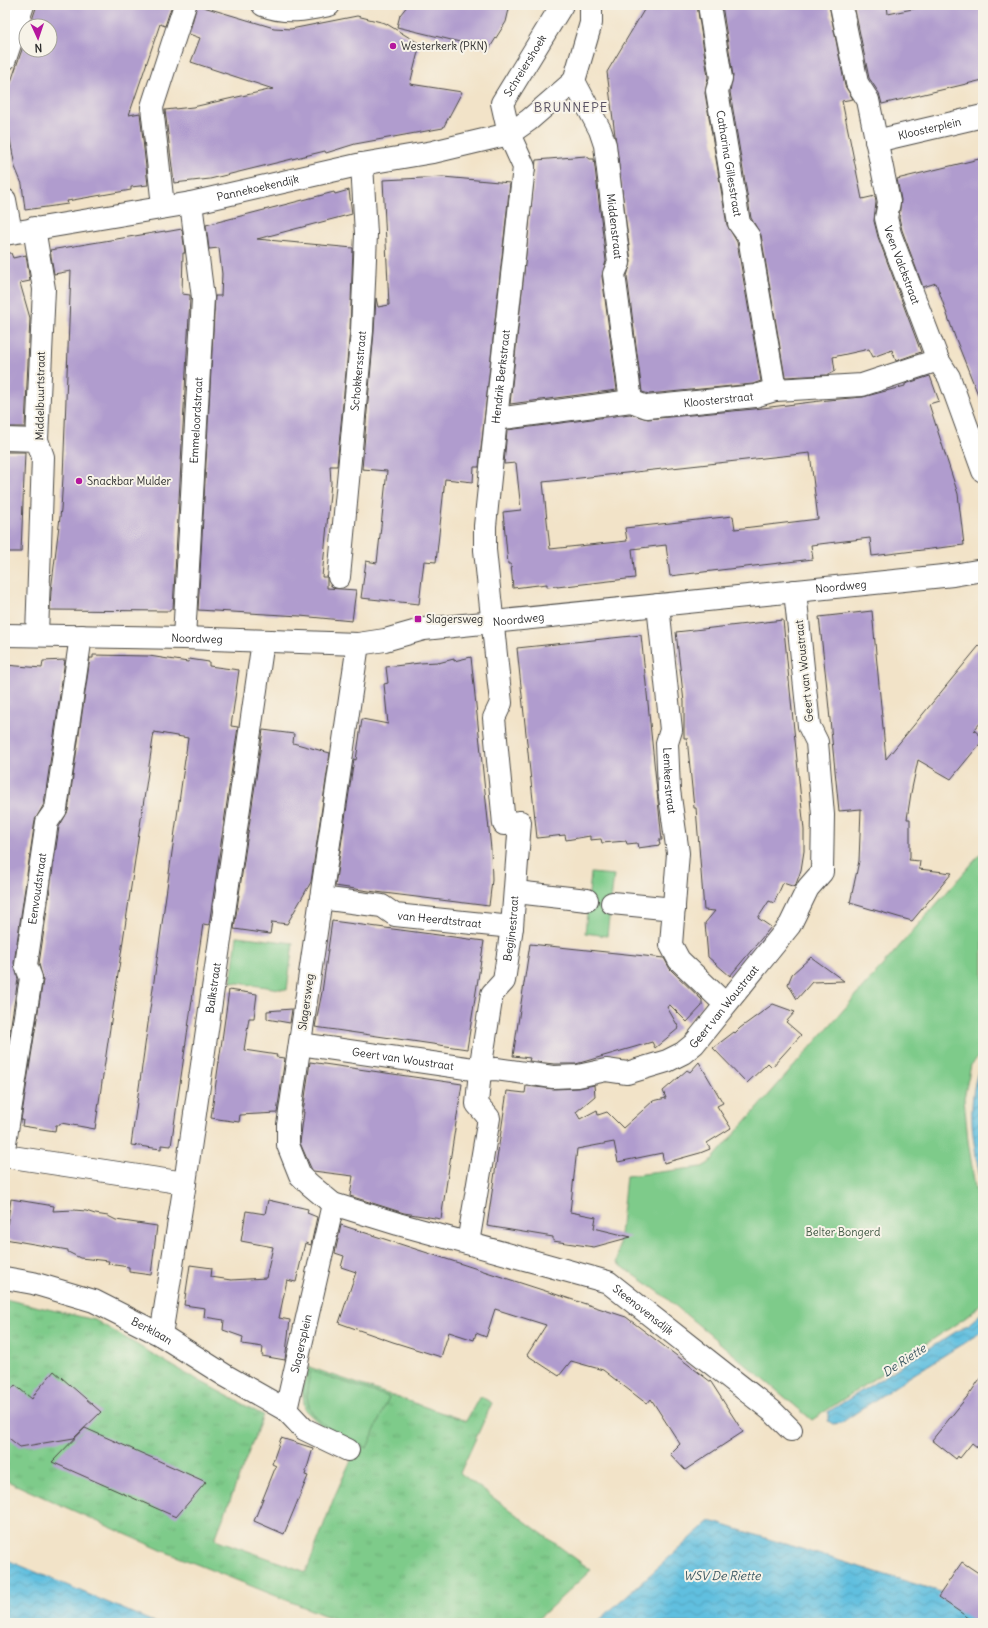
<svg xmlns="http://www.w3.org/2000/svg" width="988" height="1628" font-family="Delius,sans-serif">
<defs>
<pattern id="grass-tufts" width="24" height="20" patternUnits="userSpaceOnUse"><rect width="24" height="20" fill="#7ecb8a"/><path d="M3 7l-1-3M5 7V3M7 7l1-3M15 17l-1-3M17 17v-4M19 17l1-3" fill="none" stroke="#6dae77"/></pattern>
<pattern id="water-waves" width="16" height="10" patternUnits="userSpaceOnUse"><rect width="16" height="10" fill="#60bfdf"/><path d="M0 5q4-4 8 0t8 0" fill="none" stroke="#4f9bb5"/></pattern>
</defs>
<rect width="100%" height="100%" fill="#f7f3e8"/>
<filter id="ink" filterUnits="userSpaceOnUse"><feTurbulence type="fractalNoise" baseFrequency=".025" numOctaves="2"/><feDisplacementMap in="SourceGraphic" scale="8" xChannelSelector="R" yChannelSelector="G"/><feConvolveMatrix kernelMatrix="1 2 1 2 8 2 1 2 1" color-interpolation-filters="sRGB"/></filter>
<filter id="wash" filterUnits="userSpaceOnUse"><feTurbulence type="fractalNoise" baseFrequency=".012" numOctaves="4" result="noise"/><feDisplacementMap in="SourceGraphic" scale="16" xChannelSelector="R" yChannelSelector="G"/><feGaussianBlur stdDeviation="0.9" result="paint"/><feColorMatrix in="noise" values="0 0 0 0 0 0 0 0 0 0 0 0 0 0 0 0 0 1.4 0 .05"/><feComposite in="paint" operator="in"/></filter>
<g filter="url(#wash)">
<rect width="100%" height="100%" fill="#f2e3c8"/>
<path fill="url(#grass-tufts)" stroke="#547b5a" d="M5 1299 95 1320 183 1372 263 1415 215 1539 306 1572 335 1495 356 1449 329 1433 305 1410 302 1389 309 1367 466 1421 480 1396 492 1403 460 1473 591 1570 534 1623H344L161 1550 5 1480Z"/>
<g fill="#7ecb8a" stroke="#547b5a">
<path d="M983 851V1053L971 1065 964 1098 968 1141 983 1240V1301L971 1314 812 1420 659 1292 617 1263 626 1176 702 1167 709 1163Z"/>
<path d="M591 873 614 875 607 936 585 933Z"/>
<path d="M237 936 293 943 287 990 231 982Z"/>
<path d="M311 1371 389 1397 367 1448C346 1436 308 1425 307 1396 306 1388 309 1379 311 1371Z"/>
</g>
<g fill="url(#water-waves)" stroke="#467585">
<path d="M983 1063V1192C976 1155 967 1120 975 1083 977 1075 978 1069 983 1063Z"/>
<path d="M983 1312V1331L903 1381 841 1423 833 1424 828 1421V1412L970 1323Z"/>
<path d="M710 1521 941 1592 983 1621V1623H596Z"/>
<path d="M5 1559 156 1623H5Z"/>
</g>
<g id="blocks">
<g fill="#b09cce" fill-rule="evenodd">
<path d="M37 5H172L165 26 160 24 129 115 140 113 148 185 131 187V190L67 201 68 204 25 210 22 184 15 167 10 139 5 109V99L26 38V50H50V26H30Z"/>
<path d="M197 5 274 28 291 29 357 16 385 23 420 44 410 84 462 92 443 128 355 144 326 153 325 151 210 179 174 183 165 110 193 107 273 89 191 62 200 38 189 34Z"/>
<path d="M408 5H510L506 22 489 49 397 27 400 15Z"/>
<path d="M647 5H697L708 77 705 93 727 225 737 242 761 381 753 384 649 394 642 392 627 276 631 262 607 72Z"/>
<path d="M722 5H829L845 86 853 99 842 101 862 199 875 196 876 202 874 221 878 237 921 352 896 361 892 350 873 357 869 349 833 357 835 371 827 375 785 377 761 235 751 218 730 92 733 76Z"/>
<path d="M854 5H887L888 14 932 5H983V80L882 104 879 93 869 78Z"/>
<path d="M586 156 590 159H594L606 261 602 276 617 390 510 404 536 160Z"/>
<path d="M983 158V402H981L955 337 936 283 923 287 902 230 899 218 901 200 897 179Z"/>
<path d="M443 177 510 183 479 467H474L473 482 445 479 436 562 424 561 419 604 361 598 366 561 377 563 387 471 362 469 374 332 376 298 378 307 389 305 383 180Z"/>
<path d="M349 190 352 214 257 239 353 248 350 330 337 466H330L331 483 322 577H327V588L356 590 352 621 300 616 198 610 215 296H221L222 274 219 248 209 249 206 225 334 192 335 194Z"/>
<path d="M182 229 185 253H183L182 294 190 295V298L173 609H170V611L50 610 51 591 61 509 63 477 71 271 54 274 50 250 165 231V232Z"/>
<path d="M7 253H11L13 258 26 255 30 281 20 283 30 318 25 427H5L6 286 5 287V260L7 259Z"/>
<path d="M930 376 939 401 929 404 958 494 964 545 872 556 870 538 811 545 813 559 670 576 666 545 632 549 635 578 557 587V586L547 587V584L513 588 511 564H508L503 512 521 510 516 463 504 464 507 430 630 414 648 419 754 409 828 400 863 397 905 386V384ZM810 453 818 519 735 529 733 516 625 528 627 541 550 549 543 482Z"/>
<path d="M5 452H25L21 552H5Z"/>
<path d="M872 611 886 759 983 641V720L974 730 983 738V740L951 779 918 760 911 793 907 819H910V858L909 860 920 861 919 869 952 873 912 921 850 903 859 861 861 809 839 811 826 679 819 617Z"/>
<path d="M783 620 804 830V851L801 870 795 887 783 883 774 903 769 901 758 918 771 927 730 976 708 957 705 923 715 911 704 910 696 808H694L687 738H684V702L676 632Z"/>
<path d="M641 635 662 840H659L660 845 638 848 637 843 627 844 626 841 602 843 601 839 590 840V836L566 840 565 835 537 838 517 648Z"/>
<path d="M93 655 149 656 188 662 189 659 209 662V666L239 670 231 726 238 727 209 925 203 924 171 1146 161 1145V1149L131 1145 188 738 154 732 95 1129 61 1123 60 1125H56L55 1131 22 1126 23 1120H21L43 980 39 964 59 827 68 811 90 658H93Z"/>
<path d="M471 657 491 849 492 880 489 906 376 892 335 886 354 759 356 760 362 719 388 724 384 684 388 683 386 667 420 663 438 662V663L454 659V661Z"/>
<path d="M65 660 44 804 35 820 14 963 18 979 5 1063V665L42 668 43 661Z"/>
<path d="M263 730 294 734 293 743 330 753 311 882 287 924 272 922 270 934 234 929Z"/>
<path d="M332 921 484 941 467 1049 315 1027 322 992Z"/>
<path d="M530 944 664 958 670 969 702 1000V1006L687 1022 670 1005 667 1007 679 1028 655 1048 652 1042 576 1064H554L529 1061 530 1058 513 1056Z"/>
<path d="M811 957 844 981 812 982 797 999 788 984 792 974Z"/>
<path d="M229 990 257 994 254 1018H249L244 1050 277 1055 276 1057 285 1058 277 1113 240 1115 239 1122 211 1118Z"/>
<path d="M773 1004 795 1012 786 1022 801 1035 772 1067 768 1063 747 1083 713 1048 734 1032 735 1033 740 1028Z"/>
<path d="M292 1009 290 1023 267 1019V1011Z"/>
<path d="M310 1062 462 1084 441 1219 404 1213 350 1196 353 1176 313 1171 311 1168 300 1143 304 1112H303Z"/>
<path d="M699 1062 723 1103 717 1106 731 1128 707 1143 710 1149 700 1153 664 1163 662 1153 618 1162 614 1142 577 1149 570 1212 596 1217 594 1228 631 1237 594 1247 553 1241V1237L487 1226 507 1091 525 1093 526 1086 554 1089 579 1088 594 1085 595 1096 576 1112 580 1119 597 1110 598 1115 607 1112 623 1128 653 1101 666 1098 663 1091 687 1070 690 1072Z"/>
<path d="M11 1199 54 1206 53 1211 74 1210 86 1211 95 1214 108 1216 116 1220 157 1226 151 1275 129 1272V1267L108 1264 109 1261 80 1258 68 1252V1250L5 1239Z"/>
<path d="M268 1200 308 1209 307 1213 317 1217 311 1245 305 1243 296 1282 287 1280 279 1318 290 1320 285 1360 262 1356 263 1347 242 1344 243 1337 223 1330 224 1320 204 1317 205 1308 184 1305 190 1265 212 1268 211 1277 231 1280 266 1278 273 1247 241 1241 246 1211 265 1214Z"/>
<path d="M341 1225 626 1317 711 1382 743 1432 685 1470 670 1454 680 1444 651 1399 647 1404 603 1370 571 1361 559 1376 527 1355 546 1325 495 1309 486 1337 476 1333 474 1340 449 1332 441 1357 393 1342 339 1323 356 1272 341 1267 344 1256 335 1253Z"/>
<path d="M54 1371 101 1412 74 1438 20 1447 5 1435V1396L15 1385 32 1399 36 1392Z"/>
<path d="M983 1374V1452L972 1443 960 1458 958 1456 956 1459 932 1440 971 1392Z"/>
<path d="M85 1428 157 1460 206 1482 176 1517 52 1462Z"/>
<path d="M281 1438 313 1448 305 1475 308 1476 284 1534 254 1521 276 1466 272 1464Z"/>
<path d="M962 1562 983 1576V1623H976L938 1597Z"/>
</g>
</g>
</g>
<g filter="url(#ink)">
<use href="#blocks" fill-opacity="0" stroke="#494743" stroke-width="1"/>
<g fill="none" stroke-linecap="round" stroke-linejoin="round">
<defs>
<g id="minor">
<path d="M263 5C286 14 306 10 329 5"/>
<path id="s1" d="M709 5 721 78 717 91 739 223 749 237 775 390"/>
<path id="s2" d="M841 5 857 83 868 100 889 202 886 218 890 234 938 360 949 377 983 471"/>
<path d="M5 59 23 5"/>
<path id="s3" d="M574 81 600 130 605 145 619 263 614 274 631 401"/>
<path id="s4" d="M876 141 983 116"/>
<path d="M5 200 11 232"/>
<path d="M163 206 152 107 185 5"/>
<path d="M34 228 44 289 37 440 43 457 37 635"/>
<path id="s5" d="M5 234 191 203 362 164 433 152 509 134 529 120 574 81 591 23V5"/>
<path id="s6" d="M496 419 631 401 647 407 755 396 775 390 862 385 938 360"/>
<path d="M5 439 37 440"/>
<path id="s7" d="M339 577 362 331 366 234 362 164"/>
<path id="s8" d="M658 605 671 730 667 743 669 790 678 853 671 945 679 960 725 1004"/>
<path id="s9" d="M5 635 184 638 358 644 385 640 424 629 953 575 983 570"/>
<path id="s10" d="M184 638 203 298 191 203"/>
<path id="s11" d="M358 644 288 1125V1145L300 1175 309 1184 333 1204 398 1224 608 1282 772 1411 791 1430"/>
<path d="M516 892 587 900"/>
<path id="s12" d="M321 898 382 906 395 915 512 927"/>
<path d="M612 903 674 909"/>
<path id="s13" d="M300 1044 480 1070 496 1069 553 1077 578 1076 606 1070 627 1073 667 1061 683 1053 694 1044 790 925 808 888 822 872 823 815 817 742 809 726 795 591"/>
<path id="s14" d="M5 1143 31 978 26 965 47 822 56 809 81 636"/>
<path d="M5 1156 185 1183"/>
<path id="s15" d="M468 1243 489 1118 477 1104 480 1070 492 994 504 981 512 927 520 822 504 824 494 718 501 703 485 550V526L496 419 524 167 509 134 502 103 562 5"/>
<path id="s16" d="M5 1278 33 1283 94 1301 161 1335 226 1376 286 1410 304 1429 348 1450"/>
<path id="s17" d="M161 1335 185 1183 263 641"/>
<path id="s18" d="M286 1410 333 1204"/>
</g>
</defs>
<use href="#minor" stroke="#494743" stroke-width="24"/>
<use href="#minor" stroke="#fff" stroke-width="22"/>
</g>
</g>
<g fill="#b5179e" stroke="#f7f3e8" stroke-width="1.5">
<circle cx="393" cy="46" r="4"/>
<circle cx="79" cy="481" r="4"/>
<rect x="414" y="615" width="8" height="8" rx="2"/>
</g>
<g text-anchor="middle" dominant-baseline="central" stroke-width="4" stroke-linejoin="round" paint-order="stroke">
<g font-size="11" fill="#2b2b2b" stroke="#f7f3e8" text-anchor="start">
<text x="401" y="46">Westerkerk (PKN)</text>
<text x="87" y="481">Snackbar Mulder</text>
<text x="426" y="619">Slagersweg</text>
</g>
<g font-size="11" fill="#2b2b2b" stroke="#f7f3e8">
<text stroke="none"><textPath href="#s15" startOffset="1224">Schreiershoek</textPath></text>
<text stroke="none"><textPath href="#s4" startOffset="55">Kloosterplein</textPath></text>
<text stroke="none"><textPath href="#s1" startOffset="161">Catharina Gillesstraat</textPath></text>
<text stroke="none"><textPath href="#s5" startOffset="257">Pannekoekendijk</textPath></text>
<text stroke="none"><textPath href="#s3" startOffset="153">Middenstraat</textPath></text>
<text stroke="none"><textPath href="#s2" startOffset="270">Veen Valckstraat</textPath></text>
<text stroke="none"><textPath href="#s7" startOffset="207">Schokkersstraat</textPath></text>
<text stroke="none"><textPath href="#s15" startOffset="901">Hendrik Berkstraat</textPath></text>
<text transform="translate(40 396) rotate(-89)">Middelbuurtstraat</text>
<text stroke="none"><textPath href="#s6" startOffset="225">Kloosterstraat</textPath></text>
<text stroke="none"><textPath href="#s10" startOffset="218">Emmeloordstraat</textPath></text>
<text stroke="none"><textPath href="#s9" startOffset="840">Noordweg</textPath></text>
<text stroke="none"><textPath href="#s9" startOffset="516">Noordweg</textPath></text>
<text stroke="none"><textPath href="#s9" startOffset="192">Noordweg</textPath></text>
<text transform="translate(804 671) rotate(-96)">Geert van Woustraat</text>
<text stroke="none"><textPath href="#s8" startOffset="177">Lemkerstraat</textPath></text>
<text stroke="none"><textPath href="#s14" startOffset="258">Eenvoudstraat</textPath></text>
<text stroke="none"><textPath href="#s12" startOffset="122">van Heerdtstraat</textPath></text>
<text stroke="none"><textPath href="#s15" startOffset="327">Begijnestraat</textPath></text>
<text stroke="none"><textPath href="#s17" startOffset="351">Balkstraat</textPath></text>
<text transform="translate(306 1002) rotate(-82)">Slagersweg</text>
<text stroke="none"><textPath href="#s13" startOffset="452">Geert van Woustraat</textPath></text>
<text stroke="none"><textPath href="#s13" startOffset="104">Geert van Woustraat</textPath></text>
<text stroke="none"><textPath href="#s11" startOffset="913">Steenovensdijk</textPath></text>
<text stroke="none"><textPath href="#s16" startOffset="157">Berklaan</textPath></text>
<text stroke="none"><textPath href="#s18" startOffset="68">Slagersplein</textPath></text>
</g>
<g font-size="11" fill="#445b48" stroke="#f7f3e8">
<text x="843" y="1232">Belter Bongerd</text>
</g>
<g font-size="12" font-style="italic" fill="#3b5761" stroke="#f7f3e8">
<text transform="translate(904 1360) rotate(-33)">De Riette</text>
<text x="722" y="1575">WSV De Riette</text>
</g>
<g font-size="13" letter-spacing="1" fill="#5a5364" stroke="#f7f3e8">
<text x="571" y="107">BRUNNEPE</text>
</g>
</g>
<rect width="988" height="1628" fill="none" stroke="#f7f3e8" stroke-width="20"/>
<g transform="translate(38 38) rotate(177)"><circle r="19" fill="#f7f3e8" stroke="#a5a39c"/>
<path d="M0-3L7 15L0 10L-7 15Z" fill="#b5179e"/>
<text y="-6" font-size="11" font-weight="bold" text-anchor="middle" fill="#2b2b2b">N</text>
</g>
</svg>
